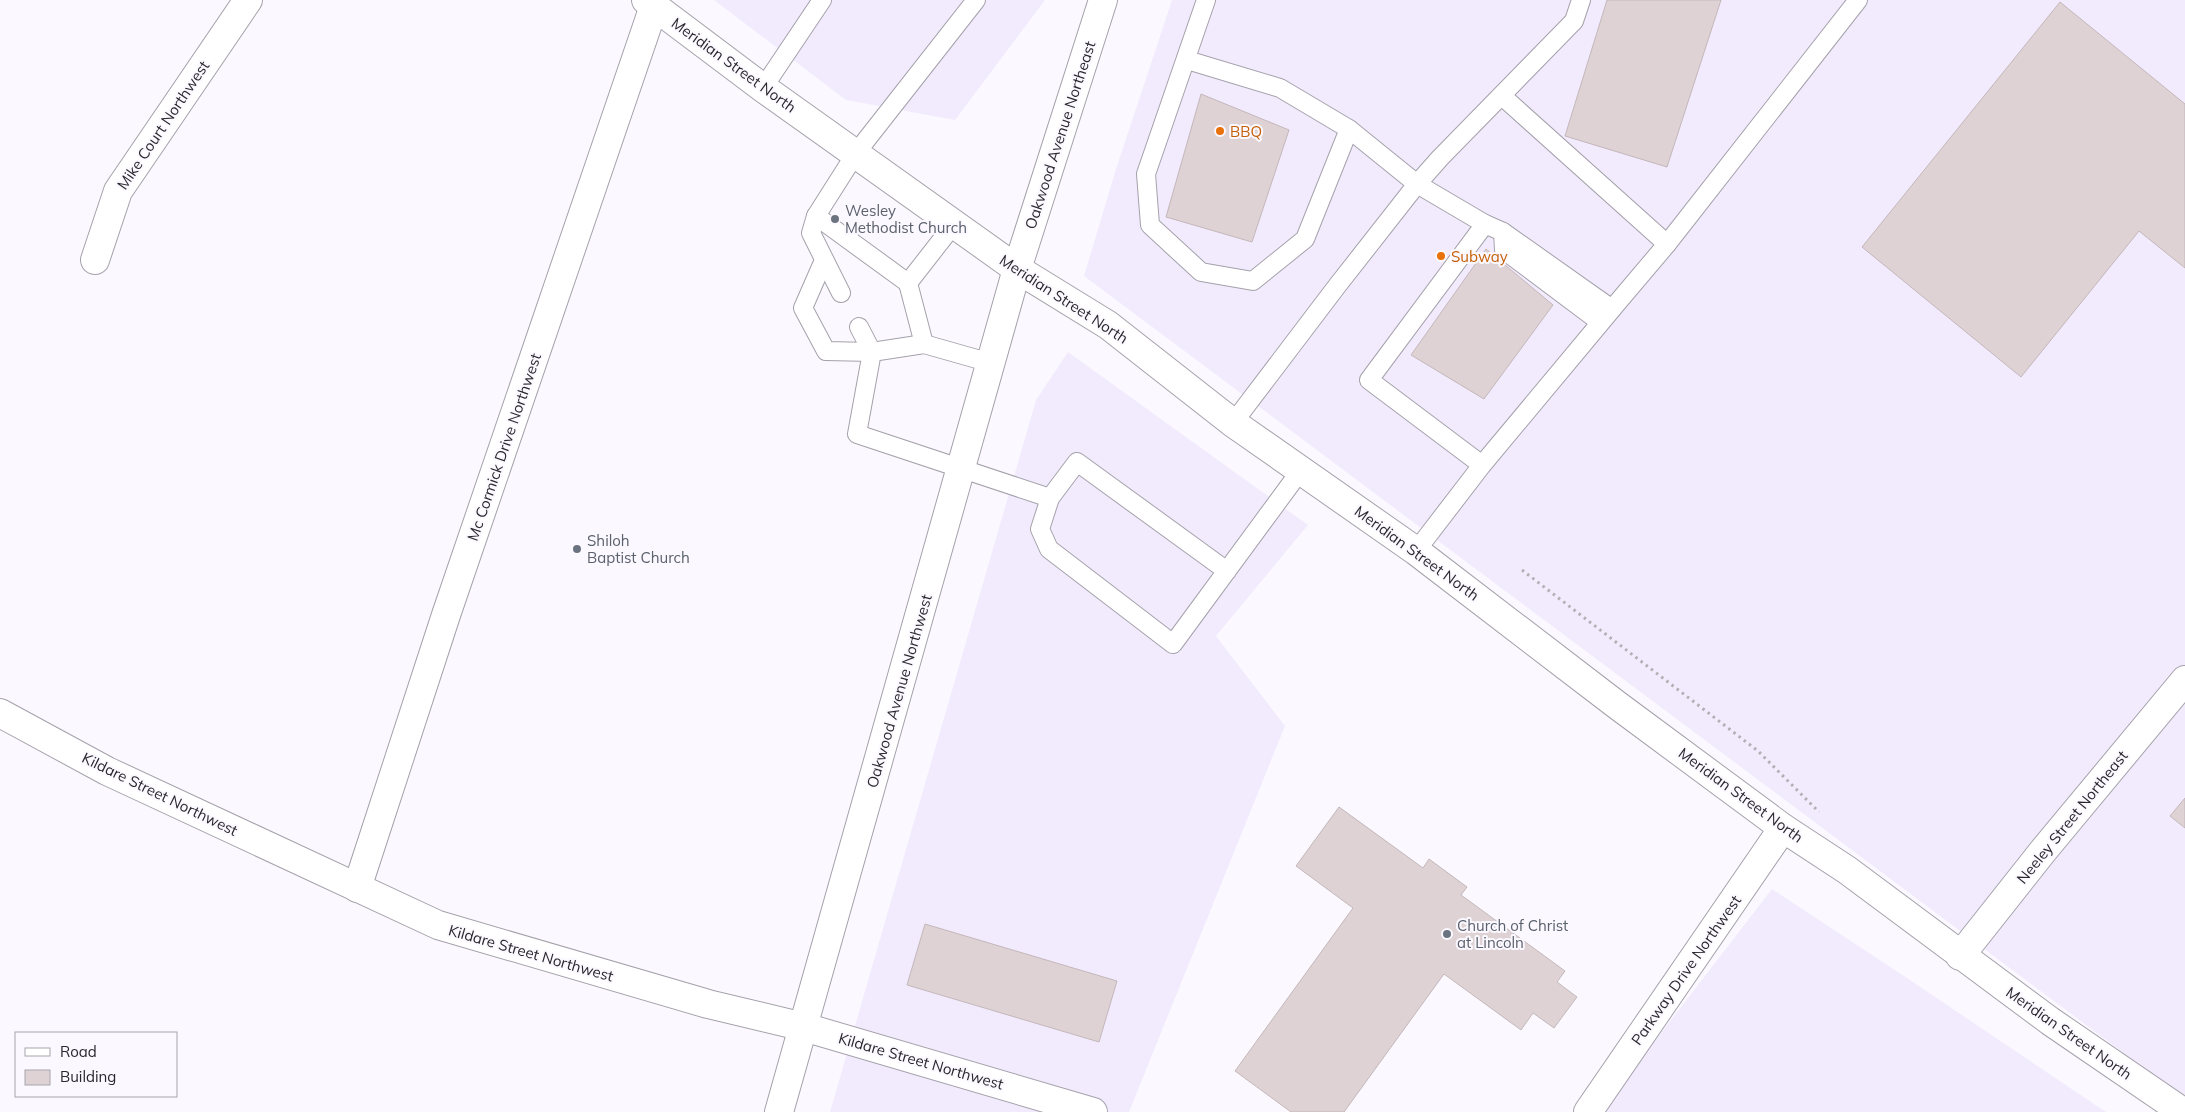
<svg xmlns="http://www.w3.org/2000/svg" width="2185" height="1112" font-family="Mulish,sans-serif">
<rect width="100%" height="100%" fill="#fbf9ff"/>
<g fill="#f2ebfd">
<path d="M714 0H1045L955 120 846 100Z"/>
<path d="M1172 0H2185V1099L1084 276 1116 169Z"/>
<path d="M1068 352 1308 525 1216 636 1285 726 1129 1112H830L1036 400Z"/>
<path d="M1772 889 1907 978 2106 1112H1600Z"/>
</g>
<g fill="#ded2d5" stroke="#c3b7ba">
<path d="M1607 0H1721L1667 167 1565 136Z"/>
<path d="M2060 2 2185 104V268L2139 231 2021 377 1862 247Z"/>
<path d="M1201 94 1289 130 1252 242 1166 217Z"/>
<path d="M1486 249 1553 305 1484 399 1411 355Z"/>
<path d="M2185 798V828L2170 816Z"/>
<path d="M1339 807 1423 868 1429 859 1467 887 1461 895 1565 971 1557 982 1577 997 1554 1028 1533 1013 1521 1030 1444 974 1344 1112H1291L1235 1071 1353 908 1296 866Z"/>
<path d="M925 924 1117 981 1099 1042 907 985Z"/>
</g>
<g fill="none" stroke-linecap="round" stroke-linejoin="round">
<defs>
<g id="lane">
<path d="M1206 0 1146 174 1150 225 1201 272 1253 281 1305 239 1349 129"/>
<path d="M1187 60 1280 88 1349 129 1417 184 1485 224"/>
<path d="M763 88 822 0"/>
<path d="M1502 96 1667 244 1612 309"/>
<path d="M816 216 811 233 841 293"/>
<path d="M1503 232 1504 250 1600 322"/>
<path d="M1667 244 1858 0"/>
<path d="M824 260 803 308 826 351 872 352 859 327"/>
<path d="M908 283 816 216 856 153 976 0"/>
<path d="M924 344 908 283 954 224"/>
<path d="M991 363 924 344 872 352 857 434 1050 498"/>
<path d="M1233 423 1337 286 1417 184 1440 158 1574 21 1581 0"/>
<path d="M1416 551 1482 465 1612 309 1503 232 1485 224 1369 380 1482 465"/>
<path d="M1227 571 1077 462 1050 498 1040 529 1049 549 1173 644 1301 470"/>
</g>
<g id="street">
<path d="M95 260 118 191 248 0"/>
<path d="M0 713 107 771 438 925 708 1004 804 1027 1093 1112"/>
<path d="M357 888 446 615 654 6"/>
<path d="M1960 956 2043 851 2185 680"/>
<path d="M1588 1112 1783 828"/>
</g>
<g id="secondary">
<path d="M646 0 763 88 1017 269 1108 325 1233 423 1416 551 1617 705 1783 828 1847 870 2050 1021 2183 1112"/>
<path d="M779 1112 1017 269 1103 0"/>
</g>
</defs>
<use href="#lane" stroke="#a5a1ab" stroke-width="20"/>
<use href="#street" stroke="#a5a1ab" stroke-width="30"/>
<use href="#secondary" stroke="#a5a1ab" stroke-width="30"/>
<path stroke="#b2b0b5" stroke-width="3" stroke-dasharray="2.5 4" stroke-linecap="butt" d="M1522 570 1758 751 1819 812"/>
<use href="#lane" stroke="#fff" stroke-width="18"/>
<use href="#street" stroke="#fff" stroke-width="28"/>
<use href="#secondary" stroke="#fff" stroke-width="28"/>
</g>
<g fill="#e8710a" stroke="#fbf9ff" stroke-width="2">
<circle cx="1220" cy="131" r="5"/>
<circle cx="1441" cy="256" r="5"/>
</g>
<g fill="#6b7280" stroke="#fbf9ff" stroke-width="2">
<circle cx="835" cy="219" r="5"/>
<circle cx="577" cy="549" r="5"/>
<circle cx="1447" cy="934" r="5"/>
</g>
<g text-anchor="middle" dominant-baseline="central" stroke-width="4" stroke-linejoin="round" paint-order="stroke">
<g font-size="15" fill="#29282c" stroke="#fbf9ff">
<text transform="translate(734 65) rotate(36)">Meridian Street North</text>
<text transform="translate(163 125) rotate(-56)">Mike Court Northwest</text>
<text transform="translate(1060 135) rotate(-72)">Oakwood Avenue Northeast</text>
<text transform="translate(1064 299) rotate(33)">Meridian Street North</text>
<text transform="translate(504 447) rotate(-71)">Mc Cormick Drive Northwest</text>
<text transform="translate(1417 553) rotate(36)">Meridian Street North</text>
<text transform="translate(899 691) rotate(-74)">Oakwood Avenue Northwest</text>
<text transform="translate(160 794) rotate(26)">Kildare Street Northwest</text>
<text transform="translate(1741 795) rotate(36)">Meridian Street North</text>
<text transform="translate(2072 817) rotate(-51)">Neeley Street Northeast</text>
<text transform="translate(531 953) rotate(16)">Kildare Street Northwest</text>
<text transform="translate(1686 970) rotate(-55)">Parkway Drive Northwest</text>
<text transform="translate(2069 1033) rotate(35)">Meridian Street North</text>
<text transform="translate(921 1061) rotate(16)">Kildare Street Northwest</text>
</g>
<g font-size="15" fill="#c56008" stroke="#fbf9ff" text-anchor="start">
<text x="1230" y="131">BBQ</text>
<text x="1451" y="256">Subway</text>
</g>
<g font-size="15" fill="#5b616d" stroke="#fbf9ff" text-anchor="start">
<text x="845" y="210">Wesley<tspan x="845" dy="17">Methodist Church</tspan></text>
<text x="587" y="540">Shiloh<tspan x="587" dy="17">Baptist Church</tspan></text>
<text x="1457" y="925">Church of Christ<tspan x="1457" dy="17">at Lincoln</tspan></text>
</g>
</g>
<rect x="15" y="1032" width="162" height="65" fill="#fbf9ff" stroke="#a7a5ab"/>
<rect x="25" y="1048" width="25" height="8" fill="#ffffff" stroke="#a7a5ab"/>
<text x="60" y="1057" font-size="15" fill="#29282c">Road</text>
<rect x="25" y="1070" width="25" height="15" fill="#ded2d5" stroke="#a7a5ab"/>
<text x="60" y="1082" font-size="15" fill="#29282c">Building</text>
</svg>
